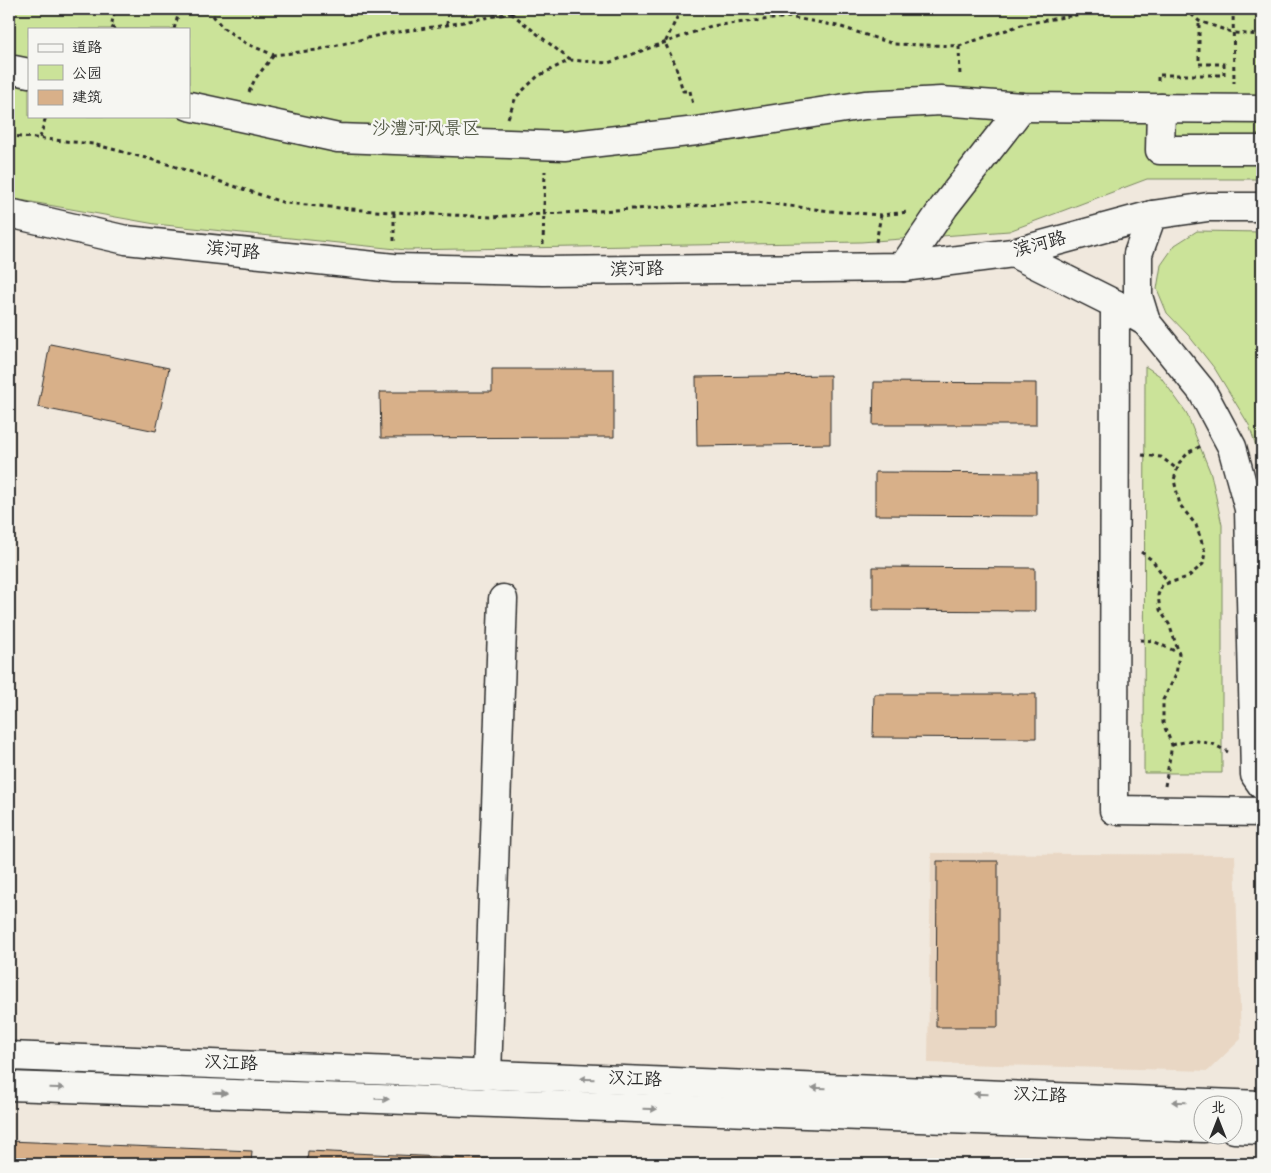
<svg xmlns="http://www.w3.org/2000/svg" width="1271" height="1173" font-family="Kalam,'LXGW WenKai TC',sans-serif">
<rect width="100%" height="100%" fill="#f0e8dd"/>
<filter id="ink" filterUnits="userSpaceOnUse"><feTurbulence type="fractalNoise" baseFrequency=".02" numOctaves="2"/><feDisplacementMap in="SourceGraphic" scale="10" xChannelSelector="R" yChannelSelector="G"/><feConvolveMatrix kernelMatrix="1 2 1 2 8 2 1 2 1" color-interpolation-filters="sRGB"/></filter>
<g filter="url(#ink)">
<path fill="#e9d7c4" d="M931 853 1235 855 1241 1039 1208 1071 928 1063Z"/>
<g fill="#cbe399" stroke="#7b8762" fill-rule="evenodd">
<path d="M9 9H1262V179H1147L1009 231 861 242 406 250 155 224 9 198ZM29 29H189V116H29Z"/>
<path d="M1197 231 1262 232V464L1249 425 1215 369 1189 336 1167 313 1157 289 1161 265 1175 245Z"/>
<path d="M1145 366 1160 376 1186 412 1211 474 1222 525V773H1144Z"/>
</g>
<g fill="#d8b089" stroke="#2b2b2b">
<path d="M50 344 169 368 156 431 38 407Z"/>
<path d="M492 369H614V437L381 438 380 392H492Z"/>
<path d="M830 375V444L697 446 696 377Z"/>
<path d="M874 382 1036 383V425H873Z"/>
<path d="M875 472 1037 473V516L875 515Z"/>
<path d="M873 567 1035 568V611L873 610Z"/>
<path d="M874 694H1036V738L873 737Z"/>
<path d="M937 861H998V1027H936Z"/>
<path d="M9 1141 252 1151 251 1164H9Z"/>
<path d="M308 1151 553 1162V1164H307Z"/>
</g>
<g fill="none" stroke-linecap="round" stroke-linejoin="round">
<defs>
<g id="minor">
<path d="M9 69 29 73"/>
<path d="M189 106 338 138 564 146 697 131 865 105 941 101 1022 107 1262 109"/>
<path d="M1161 108 1160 150H1260"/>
<path d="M903 267 944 207 1022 107"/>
<path d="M1115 304 1114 810 1262 812"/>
<path d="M487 1075 503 599"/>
</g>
<g id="tertiary">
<path d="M9 213 126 240 394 268 543 271 903 267 1013 253 1152 215 1208 207H1262"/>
<path d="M1013 253 1115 304 1146 322 1202 391 1232 447 1249 509 1255 775 1262 785"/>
<path d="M1146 322 1138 296V254L1152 215"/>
<path d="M9 1056 1262 1105"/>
<path d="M9 1086 1204 1128"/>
<path d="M1234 1129 1262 1130"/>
</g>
</defs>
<use href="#minor" stroke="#2b2b2b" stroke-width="31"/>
<use href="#tertiary" stroke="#2b2b2b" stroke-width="31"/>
<g stroke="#2b2b2b" stroke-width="3" stroke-dasharray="4 4" stroke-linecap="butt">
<path d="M208 9 222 27 247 44 274 55 317 50 384 34 447 25 511 13 514 9"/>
<path d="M681 9 665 43 675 64 683 91H690L693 105"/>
<path d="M1185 9 1199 21 1234 33 1262 35"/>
<path d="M1233 9 1234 83"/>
<path d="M511 13 570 60"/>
<path d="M447 25 448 9"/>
<path d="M115 29 111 27 115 9"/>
<path d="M174 29 180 9"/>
<path d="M959 46 960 77"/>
<path d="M1158 81V75H1224V64H1199V21"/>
<path d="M249 92 255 79 274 55"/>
<path d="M508 118 516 97 538 76 570 60 608 63 711 26 789 17 838 26 894 44 959 46 1024 24 1110 9"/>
<path d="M9 136 35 138 93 144 161 162 285 203 374 211 491 217 757 202 830 211 881 215 909 212"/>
<path d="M40 138 46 116"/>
<path d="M394 241V211"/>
<path d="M876 242 881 215"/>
<path d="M543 245 545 171"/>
<path d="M1142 455 1161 457 1177 469"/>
<path d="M1141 552 1152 560 1169 583"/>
<path d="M1140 640 1153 641 1179 653"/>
<path d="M1172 745 1192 740 1213 744 1228 752"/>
<path d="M1165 786 1172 745 1163 723V700L1176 675 1179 653 1169 624 1160 610 1158 595 1162 585 1188 577 1203 564 1205 552 1196 525 1180 505 1174 480 1179 463 1189 452 1201 446"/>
</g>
<use href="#minor" stroke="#f6f6f2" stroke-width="28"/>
<use href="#tertiary" stroke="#f6f6f2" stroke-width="28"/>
</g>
<defs><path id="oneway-solid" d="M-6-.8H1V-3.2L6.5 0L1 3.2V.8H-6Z" transform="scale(1.25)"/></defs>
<g fill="#90908e">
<use href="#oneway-solid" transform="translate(587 1079) rotate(-178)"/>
<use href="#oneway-solid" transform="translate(57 1088) rotate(2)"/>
<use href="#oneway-solid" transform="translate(819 1088) rotate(-178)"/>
<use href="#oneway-solid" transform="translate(220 1093) rotate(2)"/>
<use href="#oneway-solid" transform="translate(981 1094) rotate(-178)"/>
<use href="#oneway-solid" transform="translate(382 1099) rotate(2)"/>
<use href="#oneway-solid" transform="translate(1179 1102) rotate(-178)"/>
<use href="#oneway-solid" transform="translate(650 1109) rotate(2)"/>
</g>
</g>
<g text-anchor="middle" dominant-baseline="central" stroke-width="4.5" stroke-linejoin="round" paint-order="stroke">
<g font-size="18" fill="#535946" stroke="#f6f6f2">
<text x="426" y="129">沙澧河风景区</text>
</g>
<g font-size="18" fill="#2b2b2b" stroke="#f6f6f2">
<text transform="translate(1040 245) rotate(-15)">滨河路</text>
<text transform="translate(233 251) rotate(6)">滨河路</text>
<text transform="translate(637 270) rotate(-1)">滨河路</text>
<text transform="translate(231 1064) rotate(2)">汉江路</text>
<text transform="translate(635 1080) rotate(2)">汉江路</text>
<text transform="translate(1040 1096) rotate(2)">汉江路</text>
</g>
</g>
<rect width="1271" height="1173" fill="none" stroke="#f6f6f2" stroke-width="30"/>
<rect x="15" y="15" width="1241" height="1143" fill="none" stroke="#2b2b2b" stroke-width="2" filter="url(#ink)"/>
<rect x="28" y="28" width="162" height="90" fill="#f6f6f2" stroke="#a5a5a2"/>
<rect x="38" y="44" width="25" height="8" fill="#f6f6f2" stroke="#a5a5a2"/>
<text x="72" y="52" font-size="15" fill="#2b2b2b">道路</text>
<rect x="38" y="65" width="25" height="15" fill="#cbe399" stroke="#a5a5a2"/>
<text x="72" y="78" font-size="15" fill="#2b2b2b">公园</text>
<rect x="38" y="90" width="25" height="15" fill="#d8b089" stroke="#a5a5a2"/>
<text x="72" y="102" font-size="15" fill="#2b2b2b">建筑</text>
<g transform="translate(1218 1120)"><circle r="24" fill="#f6f6f2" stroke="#a5a5a2"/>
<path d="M0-4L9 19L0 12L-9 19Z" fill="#2b2b2b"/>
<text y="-8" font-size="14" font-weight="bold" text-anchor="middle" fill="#2b2b2b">北</text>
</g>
</svg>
